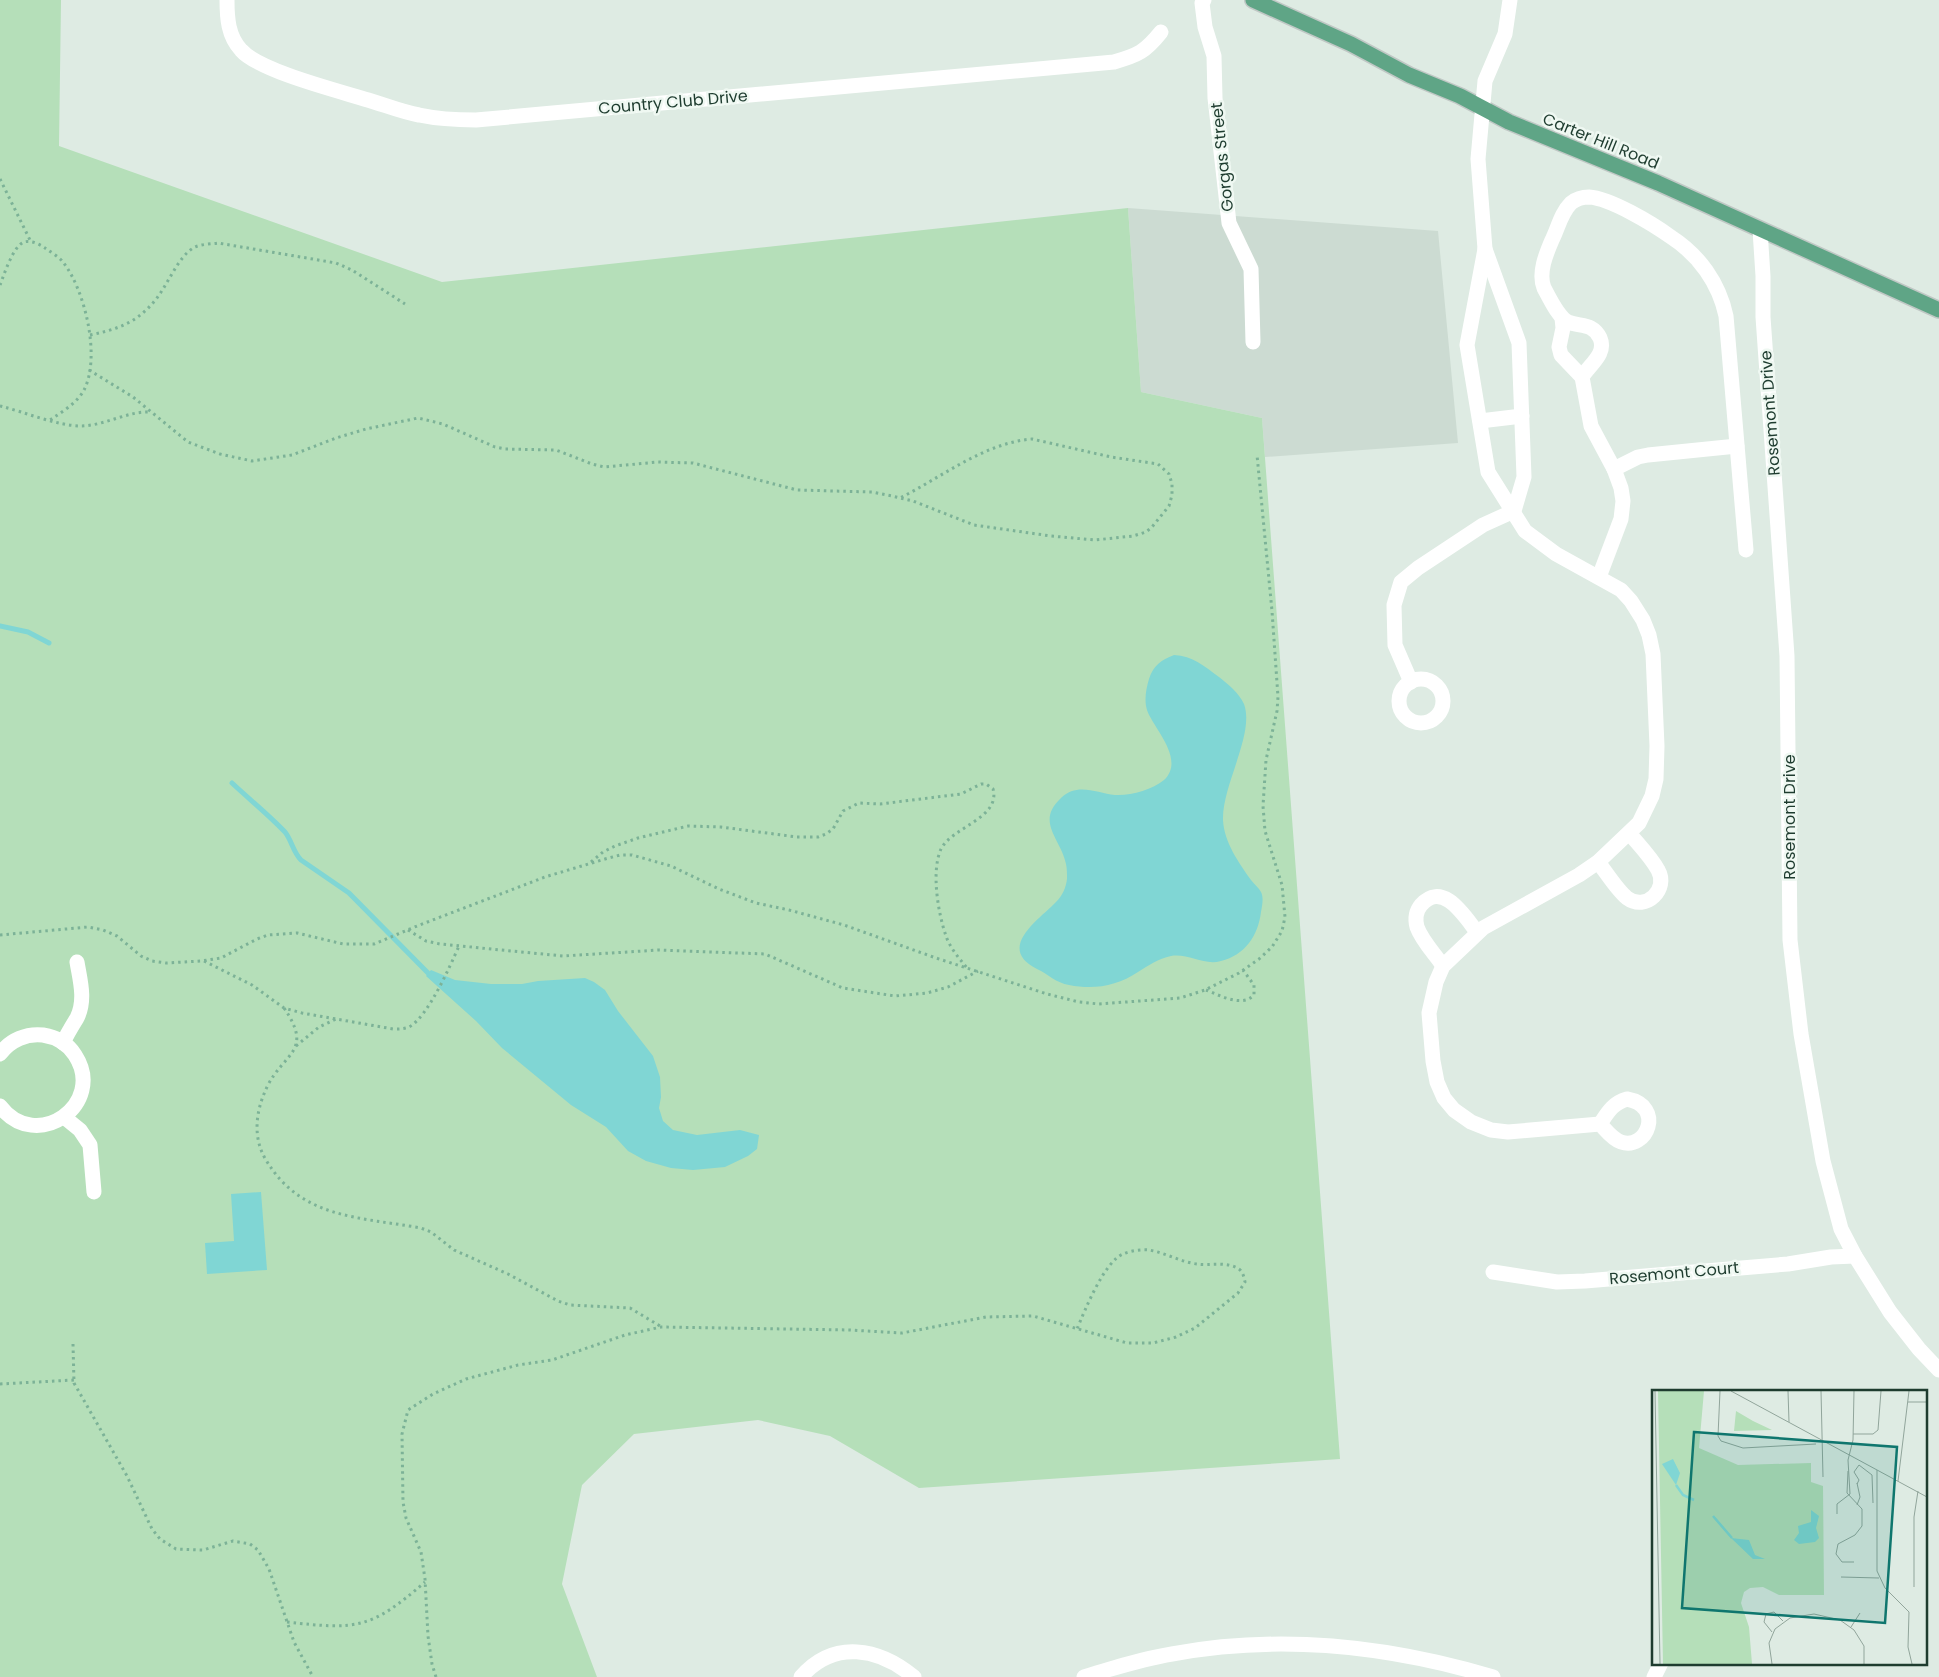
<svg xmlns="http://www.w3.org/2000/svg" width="1939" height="1677" font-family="Poppins,sans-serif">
<rect width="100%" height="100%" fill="#deebe3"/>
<path fill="#ccdbd2" d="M1128 208 1438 231 1458 443 1265 457 1262 418 1141 392Z"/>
<path fill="#b5dfb9" d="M0 0H61L59 146 442 282 1128 208 1141 392 1262 418 1340 1459 919 1488 830 1436 758 1420 634 1434 582 1485 562 1584 597 1677H0Z"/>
<g fill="#80d6d4">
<path d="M1174 655C1193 656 1204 666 1219 677 1228 684 1239 693 1244 704 1255 734 1222 785 1223 820 1224 842 1239 863 1251 880 1254 884 1259 888 1261 892 1264 898 1262 906 1261 912 1258 936 1245 955 1221 961 1204 966 1188 953 1171 956 1158 959 1149 965 1138 972 1117 986 1094 990 1069 985 1056 983 1048 974 1037 969 995 948 1040 919 1056 902 1062 896 1066 888 1067 879 1067 875 1067 868 1066 864 1061 839 1035 822 1061 798 1077 782 1097 793 1115 795 1130 796 1152 790 1164 780 1186 759 1153 728 1147 710 1144 700 1146 689 1149 679 1153 666 1161 660 1174 655Z"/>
<path d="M431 970 455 980 491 984H522L538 981 585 978 594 982 605 990 618 1011 653 1056 660 1077 661 1097 659 1108 663 1121 673 1130 697 1135 740 1130 759 1135 757 1149 748 1156 725 1167 693 1170 671 1168 646 1161 628 1151 606 1127 571 1105 502 1048 476 1021 426 976Z"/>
<path d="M261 1192 267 1270 207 1274 205 1243 234 1241 231 1194Z"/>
</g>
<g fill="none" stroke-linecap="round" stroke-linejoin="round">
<g stroke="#80d6d4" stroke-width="5">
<path d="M0 626 28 632 49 643"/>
<path d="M232 783C249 799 269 815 285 832 292 841 293 852 301 860L349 893 428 973"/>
</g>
<defs>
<path id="major" d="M1253 0 1351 44 1409 75 1460 96 1509 122 1658 183 1939 310"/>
</defs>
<use href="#major" stroke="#c0c8c5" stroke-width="18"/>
<g stroke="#7cb297" stroke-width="3" stroke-dasharray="2.5 4" stroke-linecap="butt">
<path d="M0 179 31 242"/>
<path d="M0 285C4 275 13 246 24 242 31 240 39 244 45 248 51 252 59 257 63 262 85 290 101 357 84 390 77 403 62 412 50 420"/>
<path d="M90 335C114 330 134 324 151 305 167 289 177 256 195 247 202 244 211 244 218 243L336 263 352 270 405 304"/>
<path d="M89 370 133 397 188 442 220 454 252 461 292 455 336 438 366 429 418 418 443 424 495 447 505 449 556 450 592 464 604 467 658 462 693 463 797 490 872 492 892 496 913 501 974 525 1051 536 1095 540 1133 536 1146 532 1152 527 1169 506 1172 495V484L1169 474 1158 464 1111 457 1032 439C984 443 942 477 900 498"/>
<path d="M0 406C25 412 57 426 82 426 106 425 128 411 150 412"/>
<path d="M591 862 603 852 615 846 638 838 688 826 721 827 797 837H818L826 834 833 829 843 811 859 803 880 804 961 794 981 784H986L993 789C1001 818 952 827 941 849 931 871 938 913 946 936 950 948 959 958 967 968"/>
<path d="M408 930 426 941 440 944 563 956 659 950 765 954 843 988 895 996 927 993 948 987 978 971"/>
<path d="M0 935 88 927 103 930 117 936 141 956 152 961 166 963 201 961 221 958 257 939 268 935 297 933 343 944H374L417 926 545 877 605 859 620 855H632L671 866 719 889 756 903 789 910 844 925 936 958 1047 994 1079 1002 1099 1004 1180 998 1205 990 1239 973 1259 959 1272 947 1282 931 1285 917 1282 885 1265 831 1263 806 1266 760 1277 711 1278 697 1272 611 1257 455"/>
<path d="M204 961 252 985 284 1008 302 1013 393 1029C399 1029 404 1029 409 1027 428 1017 450 966 459 946"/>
<path d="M1206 990C1219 995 1242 1008 1254 995V985L1243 970"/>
<path d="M284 1008C314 1052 284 1052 267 1087 256 1110 252 1137 266 1160 301 1219 360 1217 421 1228L431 1232 454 1250 508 1274 558 1301 570 1305 630 1308 660 1326"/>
<path d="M296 1046 319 1027 336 1019"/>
<path d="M73 1344 74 1383 127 1476 152 1529 160 1539 176 1549 203 1550 233 1541 250 1544 258 1550 269 1569 294 1642 313 1677"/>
<path d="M0 1384 74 1380"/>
<path d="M287 1622C357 1630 371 1629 425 1582"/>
<path d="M436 1677 432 1664 428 1636 425 1579 421 1552 406 1518 403 1502 402 1434 408 1410 433 1394 466 1379 518 1365 552 1360 625 1335 661 1327 850 1330 902 1333 986 1317 1033 1316 1127 1343H1153L1176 1337 1195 1328 1238 1293 1245 1282C1244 1277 1243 1272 1239 1269 1227 1261 1210 1266 1197 1264 1181 1262 1166 1253 1149 1250 1141 1249 1130 1251 1123 1254 1104 1262 1085 1310 1077 1329"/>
</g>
<g stroke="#fff" stroke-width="15">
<path d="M227 0C227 18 228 36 241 50 259 71 339 91 368 100 385 105 402 112 419 115 438 119 457 120 476 120L1114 62C1138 55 1145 52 1161 32"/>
<path d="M1204 0 1202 3 1205 27 1214 56 1215 98 1229 223 1251 269 1253 342"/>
<path d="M1760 230 1763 276V317L1787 656 1790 940 1801 1034 1823 1161 1841 1229 1855 1256 1890 1312 1919 1349 1939 1370"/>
<path d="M1485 249 1467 345 1488 472 1525 531 1556 554 1621 590 1631 601 1643 620 1649 635 1653 654 1657 746 1656 779 1652 796 1639 823 1598 862 1579 875 1483 928 1443 966 1436 982 1429 1013 1433 1061 1437 1082 1444 1098 1454 1110 1471 1122 1491 1130 1508 1132 1600 1124"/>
<path d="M1562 318 1563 328 1559 347 1561 355 1582 377 1591 426 1614 469 1621 488 1623 501 1621 519 1599 577"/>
<path d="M1582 377C1589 365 1607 354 1600 338 1593 323 1581 327 1568 322 1558 317 1549 297 1544 288 1538 273 1546 254 1552 240 1558 228 1561 213 1571 203 1576 199 1583 197 1589 197 1610 198 1653 224 1671 237 1699 255 1719 283 1726 316L1746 550"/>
<path d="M1480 421 1522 416"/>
<path d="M1614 469 1638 457 1648 455 1737 446"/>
<circle cx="1421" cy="701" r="22"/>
<path d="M1411 682 1395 645 1394 605 1401 582 1418 568 1483 525 1514 511 1524 477 1519 343 1485 249 1478 159 1485 81 1505 34 1510 0"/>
<path d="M1598 862C1606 872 1617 890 1627 898 1646 912 1669 889 1658 870 1651 857 1639 845 1629 833"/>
<path d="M1443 966C1435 954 1422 941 1417 927 1415 919 1416 911 1421 905 1443 880 1465 917 1477 932"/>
<path d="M63 1043C67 1034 72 1026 77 1018 86 1000 80 980 77 962"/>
<path d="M0 1054C10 1040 27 1033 43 1035 56 1037 68 1044 75 1055 107 1104 36 1154 0 1106"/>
<path d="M1627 1099C1665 1106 1647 1151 1621 1142 1612 1139 1606 1130 1600 1124 1608 1112 1613 1103 1627 1099Z"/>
<path d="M64 1117 80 1130 90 1145 94 1192"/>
<path d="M1493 1272 1557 1282 1585 1281 1788 1264 1831 1257 1855 1256"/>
<path d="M801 1677C834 1639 879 1648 914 1677"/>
<path d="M1084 1677C1113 1668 1142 1659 1172 1654 1279 1634 1389 1646 1493 1677"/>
<path d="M1654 1677 1661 1663"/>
</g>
<use href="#major" stroke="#5fa586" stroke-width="15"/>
</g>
<g text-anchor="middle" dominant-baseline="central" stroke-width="5" stroke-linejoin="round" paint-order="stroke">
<g font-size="16" fill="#1e3c2f" stroke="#eff8f2">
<text transform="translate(673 102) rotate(-5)">Country Club Drive</text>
<text transform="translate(1601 141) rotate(22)">Carter Hill Road</text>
<text transform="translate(1222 157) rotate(-96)">Gorgas Street</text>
<text transform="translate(1770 413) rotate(-94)">Rosemont Drive</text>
<text transform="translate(1789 817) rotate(-90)">Rosemont Drive</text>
<text transform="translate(1674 1273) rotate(-5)">Rosemont Court</text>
</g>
</g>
<g transform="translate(1652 1390)">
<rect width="275" height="275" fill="#deebe3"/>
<path d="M6 1H52L47 58 86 75 159 73V92L171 96 172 205H127L111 197 98 198 92 202 89 213 97 237 100 274H11ZM84 21 101 31 120 40 82 41Z" fill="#b5dfb9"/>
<path d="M21 69 28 83 24 95 10 74ZM159 120 167 126 164 138 167 148 163 152 147 154 142 150 147 143 146 136 159 132ZM79 148 97 150 103 165 113 169H101Z" fill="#80d6d4"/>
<path fill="none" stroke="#80d6d4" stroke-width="2.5" d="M24 95 31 105 42 110M61 126 80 148"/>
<path fill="none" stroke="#91a59b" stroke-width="1" d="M3 1 8 274M68 1 66 46 69 51 91 58 164 54M79 1 275 107M136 1 137 32M169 1 171 87M256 12H275M201 44H221L226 40 229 1M225 80V181L233 198 257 222 256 257 260 274M196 81 195 103 210 119V136L203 145 186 154 184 164 190 172H202M246 91 257 1M205 93 208 107 205 115M205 94 207 90 202 82 207 75 220 85 221 113M185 124V114L198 104 196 70 201 50 202 1M189 187 227 188M262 197V127L266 101M199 237 208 223M120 242 112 232 114 224 122 222 131 231M120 274 117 253 123 239 138 228 162 224 188 230 202 240 212 256V274"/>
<path fill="#0f766e" fill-opacity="0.15" stroke="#0f766e" stroke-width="2.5" d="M42 42 245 57 233 233 30 218Z"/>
<rect width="275" height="275" fill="none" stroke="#1e3c2f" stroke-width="2.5"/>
</g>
</svg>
